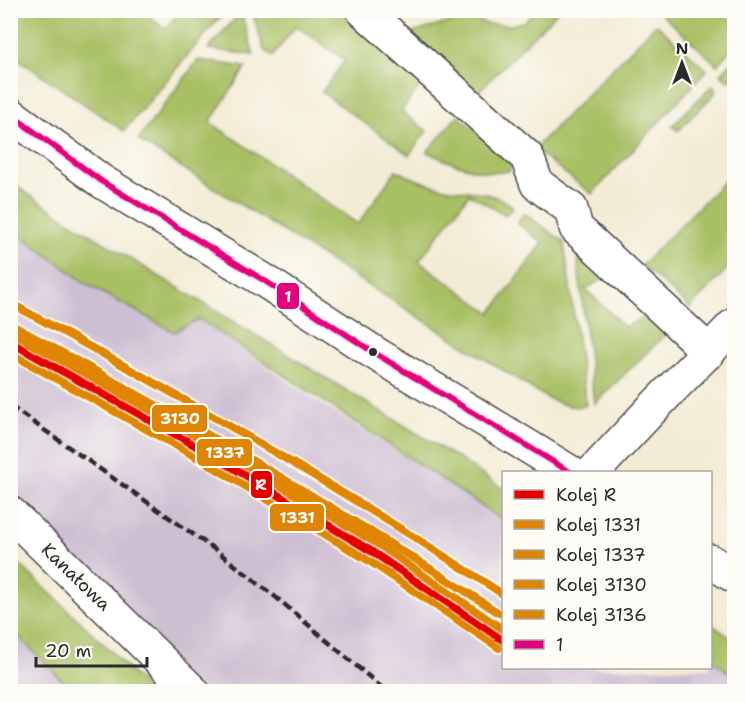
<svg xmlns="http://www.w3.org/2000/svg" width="745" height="702" font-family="'Shantell Sans',sans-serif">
<rect width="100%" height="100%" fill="#fdfcf7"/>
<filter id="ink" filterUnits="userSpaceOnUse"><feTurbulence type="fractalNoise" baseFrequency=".0167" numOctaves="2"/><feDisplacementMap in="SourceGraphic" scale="12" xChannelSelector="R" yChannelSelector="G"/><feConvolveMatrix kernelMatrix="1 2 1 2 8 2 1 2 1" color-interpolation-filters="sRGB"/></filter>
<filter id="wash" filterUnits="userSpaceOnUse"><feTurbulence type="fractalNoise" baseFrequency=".008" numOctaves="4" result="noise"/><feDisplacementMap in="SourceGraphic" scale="24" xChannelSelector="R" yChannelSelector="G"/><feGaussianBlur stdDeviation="1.35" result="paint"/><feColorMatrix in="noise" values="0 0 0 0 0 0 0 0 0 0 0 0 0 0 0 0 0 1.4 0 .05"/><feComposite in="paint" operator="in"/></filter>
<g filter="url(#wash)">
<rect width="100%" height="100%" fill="#f3ecd5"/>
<g fill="#cebed2">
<path d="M10 228 87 284 199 319 303 392 415 463 503 520 504 668H710L711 659 734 676V691H197L11 511Z"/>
<path d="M11 629 73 691H11Z"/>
</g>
<g fill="#a8bf64" stroke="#6a7548" stroke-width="1.5">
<path d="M23 10 142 11 165 29 180 11H225L124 131 28 66C25 64 19 60 17 57 9 44 14 21 23 10Z"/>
<path d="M252 11H353L427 77 401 111 427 131 409 155 322 92 345 60 296 26 273 56 264 50Z"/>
<path d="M536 11H558L478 92 411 33 469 17 487 24 512 25 525 21Z"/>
<path d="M658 11H734V46L717 65Z"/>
<path d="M241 12 254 55 208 49Z"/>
<path d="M656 24 707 70 592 194 534 149Z"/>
<path d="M198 60 246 67 210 122 358 224 396 170C413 179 426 184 445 188 471 193 492 190 513 207L506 215 469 194 419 261 491 313 543 243 517 223 524 213 564 242 586 405C573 410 560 403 547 398L138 140Z"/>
<path d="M734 60V76L729 81 721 74Z"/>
<path d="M712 86 717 91 678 131 672 126Z"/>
<path d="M458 115 511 163 510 171C484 177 450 163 427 152Z"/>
<path d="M734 171V262L690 308 642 265Z"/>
<path d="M11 183 75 225 459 459 503 489V520L199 319 174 332 87 284 11 228Z"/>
<path d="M577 255 607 277 585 289 625 327 653 313 671 329 594 404Z"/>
<path d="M11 556 110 650 149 691H73L11 629Z"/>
<path d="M711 624 734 640V676L711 659Z"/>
</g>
</g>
<g filter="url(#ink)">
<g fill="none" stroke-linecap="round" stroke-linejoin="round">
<defs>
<g id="minor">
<path d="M363 10 527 157 537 184 571 209 576 228 709 352"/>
<path d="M10 114 101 181 265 281 373 352 570 472"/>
<path d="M593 472 651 410 734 325"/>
<path d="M10 513 193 692"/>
<path d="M710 561 734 576"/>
</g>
</defs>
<use href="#minor" stroke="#494844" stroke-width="36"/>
<use href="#minor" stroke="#fff" stroke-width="33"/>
<path stroke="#2b2b2b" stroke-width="4.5" stroke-dasharray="9 4.5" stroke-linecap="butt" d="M10 406 217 551 278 599 387 692"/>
<defs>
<path id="bus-1" d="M10 114 101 181 265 281 373 352 570 472"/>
</defs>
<use href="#bus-1" stroke="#fdfcf7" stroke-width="10"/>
<use href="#bus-1" stroke="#e5007d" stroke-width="6"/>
<defs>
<path id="rail-1" d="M10 342 212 455 371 551 504 641"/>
<path id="rail-2" d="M10 353 207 463 366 559 499 648"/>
<path id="rail-3" d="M14 334 216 447 376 543 504 630"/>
<path id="rail-4" d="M10 324C177 415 341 509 499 613"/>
<path id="rail-5" d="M14 305C181 396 345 490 504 595"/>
</defs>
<use href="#rail-1" stroke="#fdfcf7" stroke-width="12"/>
<use href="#rail-2" stroke="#fdfcf7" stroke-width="12"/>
<use href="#rail-3" stroke="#fdfcf7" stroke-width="12"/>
<use href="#rail-4" stroke="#fdfcf7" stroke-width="12"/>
<use href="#rail-5" stroke="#fdfcf7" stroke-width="12"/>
<use href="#rail-1" stroke="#e50000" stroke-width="8"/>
<use href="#rail-2" stroke="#df8506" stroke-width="8"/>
<use href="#rail-3" stroke="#df8506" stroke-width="8"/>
<use href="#rail-4" stroke="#df8506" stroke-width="8"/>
<use href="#rail-5" stroke="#df8506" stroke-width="8"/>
</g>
</g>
<circle fill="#2b2b2b" stroke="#fdfcf7" stroke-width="2" cx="373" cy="352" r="5"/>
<g text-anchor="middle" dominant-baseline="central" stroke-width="4.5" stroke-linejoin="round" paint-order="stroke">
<g font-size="18" fill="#2b2b2b" stroke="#fdfcf7">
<text transform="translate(76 577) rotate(44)">Kanałowa</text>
</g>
</g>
<g stroke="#fdfcf7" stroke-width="2">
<rect x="276" y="282" width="24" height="28" rx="6" fill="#e5007d"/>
<rect x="151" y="404" width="57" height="29" rx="6" fill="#df8506"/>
<rect x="196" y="438" width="57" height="29" rx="6" fill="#df8506"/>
<rect x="250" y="470" width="23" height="29" rx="6" fill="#e50000"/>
<rect x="269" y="503" width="56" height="29" rx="6" fill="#df8506"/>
</g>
<g font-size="16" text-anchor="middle" font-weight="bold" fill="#fff">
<text x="288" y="302">1</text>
<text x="180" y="424">3130</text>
<text x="225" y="458">1337</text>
<text x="261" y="490">R</text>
<text x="297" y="523">1331</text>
</g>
<rect width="745" height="702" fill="none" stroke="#fdfcf7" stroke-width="36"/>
<rect x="502" y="471" width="210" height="198" fill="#fdfcf7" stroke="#a9a8a5" stroke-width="1.5"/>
<rect x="514" y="490" width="30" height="9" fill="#e50000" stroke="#a9a8a5" stroke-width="1.5"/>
<text x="556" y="501" font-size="18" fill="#2b2b2b">Kolej R</text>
<rect x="514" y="520" width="30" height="9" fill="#df8506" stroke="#a9a8a5" stroke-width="1.5"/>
<text x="556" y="531" font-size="18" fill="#2b2b2b">Kolej 1331</text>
<rect x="514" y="550" width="30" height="9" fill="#df8506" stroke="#a9a8a5" stroke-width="1.5"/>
<text x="556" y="561" font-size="18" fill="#2b2b2b">Kolej 1337</text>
<rect x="514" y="580" width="30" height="9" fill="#df8506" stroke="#a9a8a5" stroke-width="1.5"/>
<text x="556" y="591" font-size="18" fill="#2b2b2b">Kolej 3130</text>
<rect x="514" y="610" width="30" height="9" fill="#df8506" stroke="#a9a8a5" stroke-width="1.5"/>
<text x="556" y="621" font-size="18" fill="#2b2b2b">Kolej 3136</text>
<rect x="514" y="640" width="30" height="9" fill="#e5007d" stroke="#a9a8a5" stroke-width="1.5"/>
<text x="556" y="651" font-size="18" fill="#2b2b2b">1</text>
<g transform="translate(682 63)" stroke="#fdfcf7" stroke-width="4.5" paint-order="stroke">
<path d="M0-4.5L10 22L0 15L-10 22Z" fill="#2b2b2b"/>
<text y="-9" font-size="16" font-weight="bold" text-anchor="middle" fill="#2b2b2b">N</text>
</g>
<path d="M36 657v9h111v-9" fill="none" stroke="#2b2b2b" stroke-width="3"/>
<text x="45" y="657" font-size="18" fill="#2b2b2b" stroke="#fdfcf7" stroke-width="4.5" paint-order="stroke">20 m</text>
</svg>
